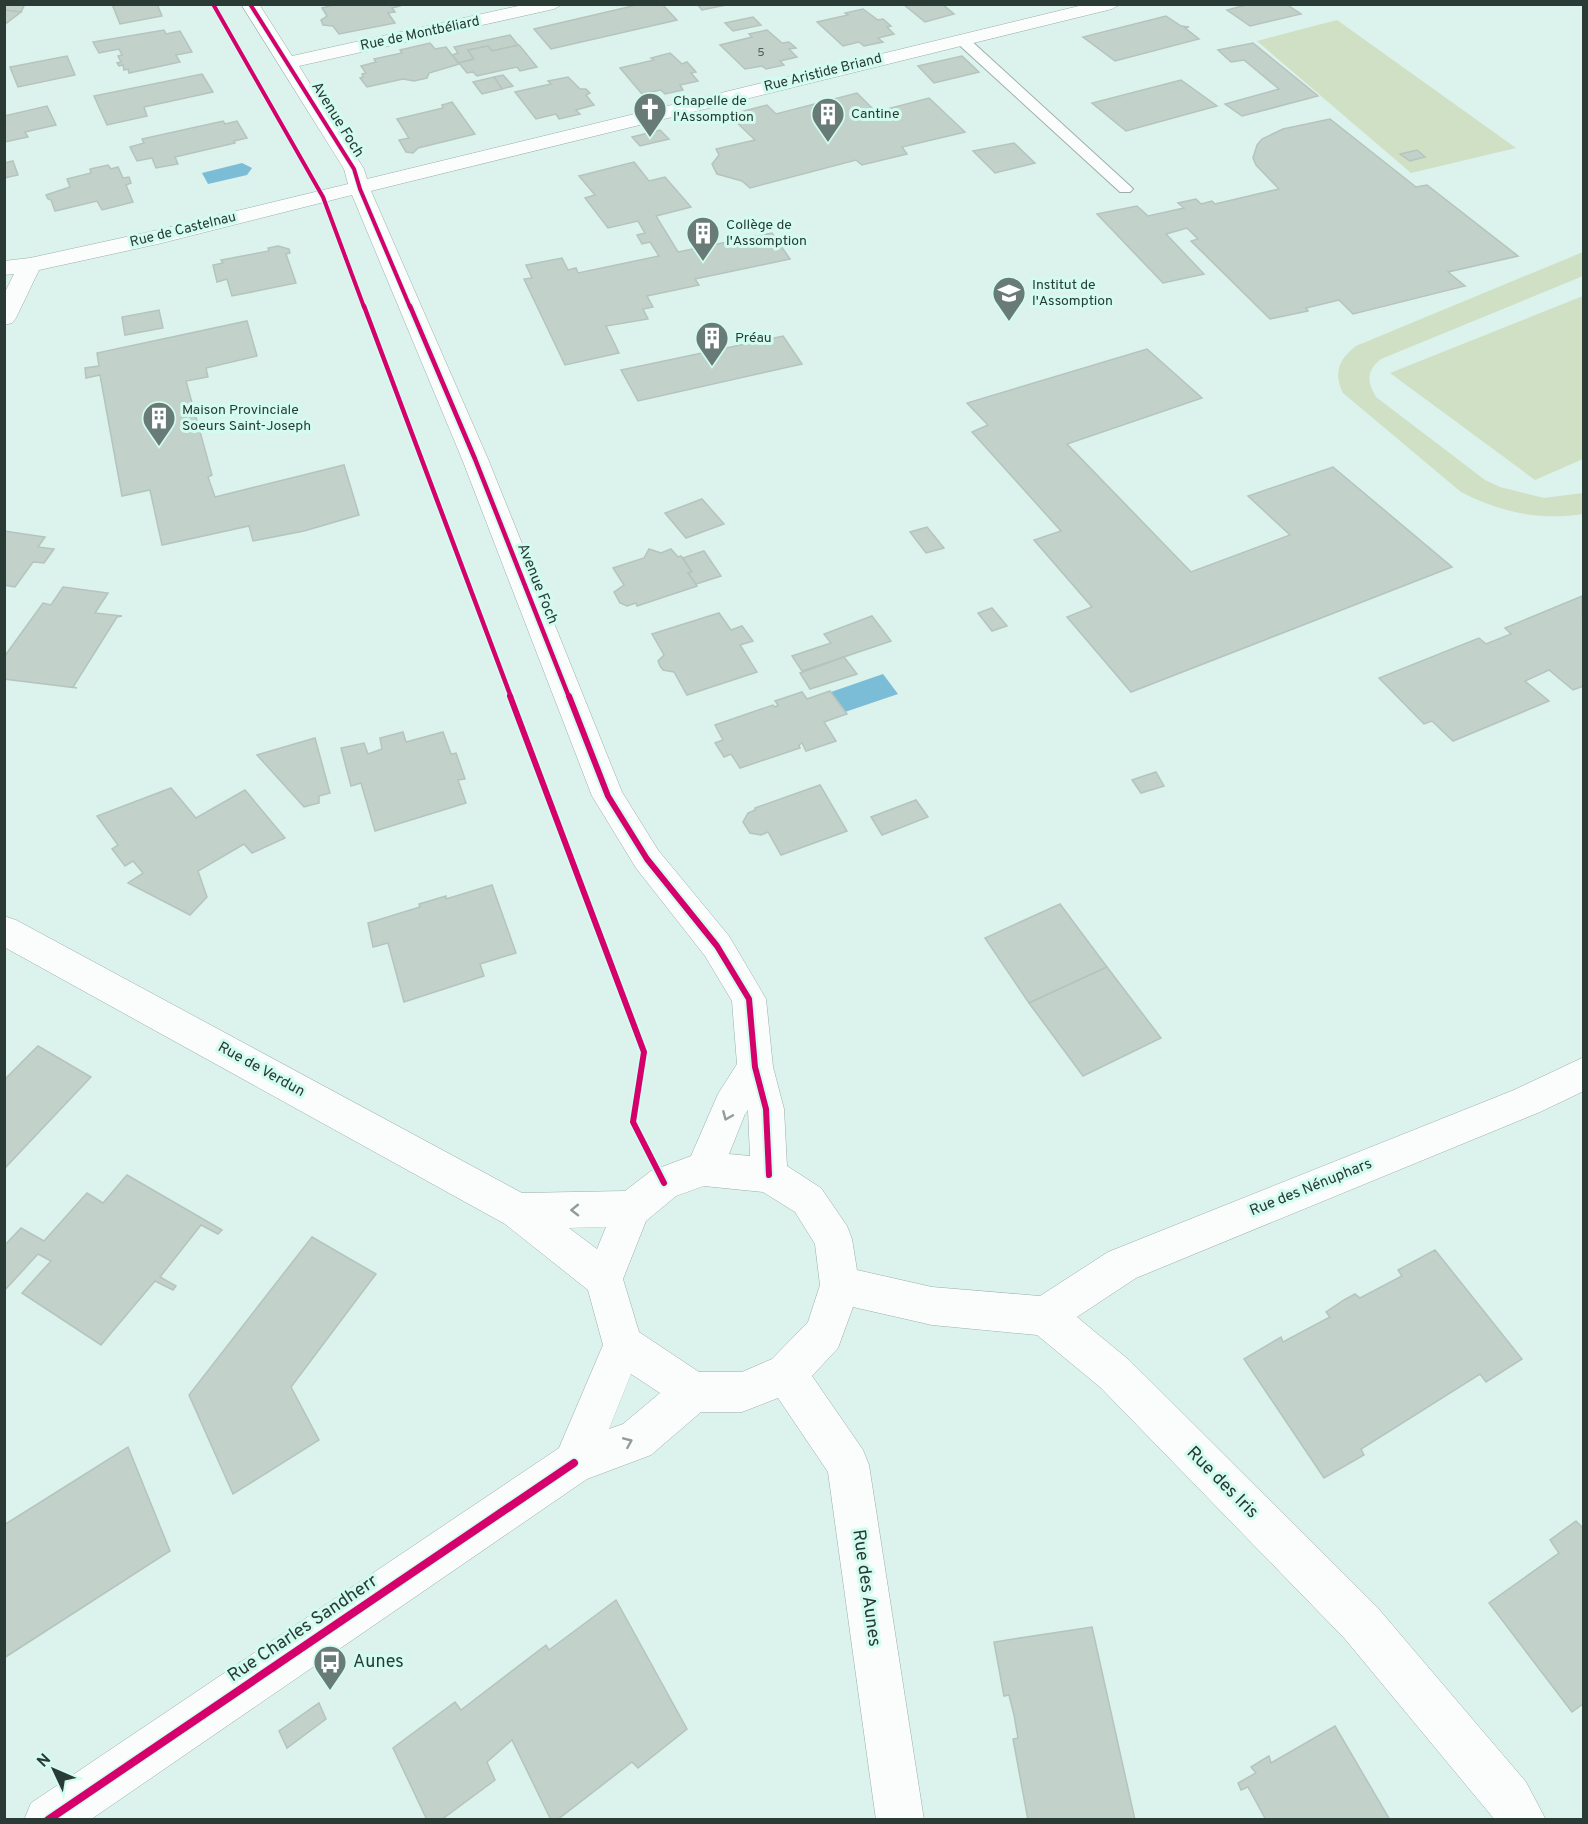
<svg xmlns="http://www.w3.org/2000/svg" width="1588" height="1824" font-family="Overpass,sans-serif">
<rect width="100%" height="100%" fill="#dcf2ec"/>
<g fill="#cfe0c4">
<path d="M1337 20 1516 148 1411 173 1257 41Z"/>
<path d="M1583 252V276L1381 359C1366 371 1367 382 1376 397L1485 480 1500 487 1544 498 1583 493V514C1541 521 1499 512 1461 492L1343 393C1333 373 1339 359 1356 346Z"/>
<path d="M1583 296V459L1535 480 1390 373Z"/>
</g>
<g fill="#7bbdd7">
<path d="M242 163 252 168 247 175 208 184 202 173Z"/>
<path d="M883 674 898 694 845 712 831 692Z"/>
</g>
<g fill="#c2d2ca" stroke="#b5c4bd" stroke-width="1.5">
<path d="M4 4H25L21 12 4 10Z"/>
<path d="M112 4H157L162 16 120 24Z"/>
<path d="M337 4H399L400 6 392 8 395 12 388 13 395 23 339 34 333 26 323 25 321 20 327 16 322 8Z"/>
<path d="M641 4H662L677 20 551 49 534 29Z"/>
<path d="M697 4H731L702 10Z"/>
<path d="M903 4H942L954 14 925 22Z"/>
<path d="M1250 4H1286L1301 14 1250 26 1227 10Z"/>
<path d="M863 9 878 20 883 19 891 26 887 27 894 34 878 38 883 42 864 46 859 42 843 46 817 22 848 15 845 13Z"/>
<path d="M4 10 21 12 4 25Z"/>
<path d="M1166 16 1181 26 1189 27 1185 28 1199 39 1115 61 1083 37Z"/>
<path d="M753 17 761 25 733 31 725 23Z"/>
<path d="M164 30 166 34 180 31 192 52 176 55 180 62 129 73 128 69 124 70 123 65 119 66 117 63 121 62 118 56 122 55 119 49 99 53 93 42Z"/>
<path d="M767 30 782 43 789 42 796 48 789 49 797 57 780 61 784 65 766 69 762 66 745 69 720 45 752 37 749 34Z"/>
<path d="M510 35 518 45 492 51 488 46 468 50 474 59 459 63 452 55 458 53 454 47Z"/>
<path d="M430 43 435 49 446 47 459 64 429 73 427 78 414 81 403 79 367 87 360 78 363 77 362 74 366 73 361 66 376 62 374 59 402 53 400 50Z"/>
<path d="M1253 43 1318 96 1242 116 1225 104 1279 89 1244 60 1231 62 1218 50Z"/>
<path d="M519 45 537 67 520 71 517 67 477 76 473 72 467 73 459 63 474 59 468 50 488 46 492 51Z"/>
<path d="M670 53 682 64 687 62 696 72 691 73 698 81 680 85 683 90 665 94 661 90 642 94 620 68 654 60 651 58Z"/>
<path d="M67 56 75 75 18 87 10 67Z"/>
<path d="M962 56 979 72 934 83 918 66Z"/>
<path d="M202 74 213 92 144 107 147 116 107 125 94 96Z"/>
<path d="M503 75 513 86 502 89 494 77Z"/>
<path d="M494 77 502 89 482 94 473 82Z"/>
<path d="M568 77 580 89H586L590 93 586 95 594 105 576 110 580 114 559 119 556 114 536 119 515 92 551 84 548 81Z"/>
<path d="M1181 80 1217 106 1126 131 1092 103Z"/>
<path d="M857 93 876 112 929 98 965 132 902 147 907 154 862 165 856 160 750 188 742 181 717 174 712 164 719 155 716 149 755 140 729 115 767 105 776 114Z"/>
<path d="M452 102 475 134 418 148 413 153 406 152 399 140 409 138 397 119 443 108 442 105Z"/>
<path d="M47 106 56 125 25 132 28 137 4 142V116Z"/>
<path d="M1330 119 1416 187 1427 185 1518 256 1448 272 1465 286 1353 314 1339 300 1306 308 1308 311 1270 319 1191 241 1198 239 1187 228 1166 234 1204 274 1163 283 1097 214 1137 206 1148 216 1184 208 1178 203 1196 199 1201 204 1212 201 1215 204 1279 189 1256 165 1253 158 1257 145 1262 139 1283 129Z"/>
<path d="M223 121 225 124 237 121 247 138 234 141 235 143 175 157 178 164 156 168 152 158 137 161 130 147 144 143 142 139Z"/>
<path d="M660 130 669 139 640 146 632 137Z"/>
<path d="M1014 143 1035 163 995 173 973 151Z"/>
<path d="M1417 150 1425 157 1410 161 1400 154Z"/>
<path d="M13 161 18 175 4 178V163Z"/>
<path d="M634 162 649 181 665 177 691 207 656 216 678 252 772 233 790 259 695 279 699 285 647 296 653 307 643 309 648 319 606 326 619 353 565 365 524 279 532 278 526 265 562 258 568 270 576 268 578 273 659 256 650 242 642 244 637 235 645 233 638 221 608 228 585 198 595 195 579 176Z"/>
<path d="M108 165 111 169 118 167 123 178 129 177 131 183 126 185 133 202 102 210 97 201 55 211 51 200 48 199 46 195 70 187 67 179 91 173 90 169Z"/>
<path d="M278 246 289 249 290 253 286 254 296 283 232 296 227 279 217 282 213 265 223 263 221 260 269 251 268 248Z"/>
<path d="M159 310 163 328 125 335 122 317Z"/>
<path d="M247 321 257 356 206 368 208 377 186 381 212 475 208 477 215 497 344 465 359 515 304 531 253 541 249 526 162 545 150 490 122 496 100 375 86 378 85 368 99 366 97 353Z"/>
<path d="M783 336 802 364 638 401 621 370Z"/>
<path d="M1147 349 1202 398 1067 444 1191 572 1290 535 1248 496 1333 467 1452 567 1131 692 1067 617 1092 607 1034 540 1061 531 972 432 988 425 967 403Z"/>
<path d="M702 499 724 524 686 538 665 513Z"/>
<path d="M927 527 944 548 926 553 910 532Z"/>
<path d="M4 531 45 537 38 547 54 549 44 563 33 562 15 587 4 585Z"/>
<path d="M649 549 661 553 671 549 678 557 681 556 692 572 688 573 697 586 637 606 636 603 627 606 620 603 614 592 624 585 613 568 644 558Z"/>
<path d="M704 551 721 576 696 584 688 573 692 572 683 558Z"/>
<path d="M63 587 108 593 95 613 122 616 117 617 73 687 77 688 4 679V657L43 603 51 605Z"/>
<path d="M1582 596 1584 686 1573 690 1549 670 1525 681 1549 701 1453 741 1432 721 1424 724 1379 678 1479 638 1486 644 1511 634 1505 628Z"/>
<path d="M992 608 1007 626 992 631 978 613Z"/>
<path d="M719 613 731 630 742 626 753 641 740 645 757 672 687 695 674 672 663 670 660 666 658 661 664 655 652 634Z"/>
<path d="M872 616 891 641 802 671 792 656 831 643 824 634Z"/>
<path d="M844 657 857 674 810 689 800 673Z"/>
<path d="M830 691 847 714 824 722 836 741 806 751 802 743 799 745 800 748 740 768 731 754 724 757 715 743 723 740 715 725 773 705 775 707 778 705 775 701 802 692 807 699Z"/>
<path d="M403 732 406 742 443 732 451 754 456 753 465 779 458 780 466 803 375 831 361 783 351 786 341 748 364 743 368 754 382 749 380 738Z"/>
<path d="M315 738 330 793 319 796V803L304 807 257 755Z"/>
<path d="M1156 772 1164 786 1141 793 1132 780Z"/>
<path d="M820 785 847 831 781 855 768 832 761 835 750 833 743 822 748 813 755 810V808Z"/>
<path d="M171 788 196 818 245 790 285 838 252 853 244 844 198 871 207 897 190 915 128 883 143 873 133 861 125 866 112 849 118 845 97 816Z"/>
<path d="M916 800 928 817 882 835 871 817Z"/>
<path d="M492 885 516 953 480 964 484 976 404 1002 388 943 373 947 368 923 420 907 419 904 446 896V899Z"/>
<path d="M1060 904 1107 967 1029 1003 985 938Z"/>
<path d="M1107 967 1161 1038 1083 1076 1029 1003Z"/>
<path d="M38 1046 91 1077 4 1169V1080Z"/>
<path d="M127 1175 222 1230 218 1234 201 1225 160 1277 176 1286 173 1290 155 1281 101 1345 22 1293 51 1261 38 1254 4 1291V1246L21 1228 44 1241 87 1193 103 1203Z"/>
<path d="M312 1237 376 1274 291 1387 319 1440 233 1494 189 1395Z"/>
<path d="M1435 1250 1522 1359 1486 1382 1480 1374 1361 1449 1364 1455 1324 1478 1244 1359 1281 1337 1283 1342 1330 1317 1326 1312 1344 1300 1355 1294 1360 1298 1402 1276 1398 1270Z"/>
<path d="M128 1447 170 1551 4 1658V1525Z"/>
<path d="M1576 1521 1584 1529V1703L1572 1712 1489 1603 1559 1553 1550 1540Z"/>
<path d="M616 1600 687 1729 638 1768 632 1762 557 1820H551L512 1740 487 1762 495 1780 441 1820H427L393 1748 455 1702 461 1710 546 1645 549 1650Z"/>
<path d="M1092 1627 1135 1820H1028L1013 1739 1018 1738 1014 1715 1009 1695 1004 1696 994 1642Z"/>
<path d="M319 1703 326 1719 287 1748 279 1731Z"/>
<path d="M1335 1726 1390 1820H1266L1248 1787 1241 1790 1238 1783 1256 1773 1251 1767 1269 1756 1271 1763Z"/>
</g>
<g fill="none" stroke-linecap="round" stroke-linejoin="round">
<defs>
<path id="lane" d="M962 36 967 37 1130 186 1133 189 1130 192H1120L957 43 955 40Z"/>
<path id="street" d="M241 4H259L292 56 527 4H563L554 9 299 66 364 169 367 179 1087 4H1121L1112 9 371 191 488 459 622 792 658 850 729 936 766 999 773 1067 784 1109 787 1166 821 1188 847 1226 852 1239 857 1270 932 1287 1040 1296 1108 1252 1514 1090 1584 1057V1091L1540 1112 1136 1278 1077 1317 1129 1360 1377 1607 1526 1782 1546 1820H1495L1345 1639 1101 1388 1037 1335 932 1325 853 1307 838 1348 812 1376 863 1450 869 1465 924 1820H876L828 1472 778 1398 742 1412H701L651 1455 587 1479 90 1820H24L31 1803 559 1448 603 1345 588 1290 505 1224 4 947V916L16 920 522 1193 625 1191 651 1171 691 1156 718 1094 737 1064 732 1001 705 956 636 868 592 796 462 459 352 195 158 244 39 270 16 318 12 323 4 325V294L14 274 4 275V261L30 258 158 230 348 184 344 169ZM748 1110 750 1156 729 1154 745 1114ZM704 1186 763 1192 795 1212 815 1244 820 1285 808 1322 772 1359 742 1372H699L639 1332 623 1279 646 1221 676 1196ZM606 1227 597 1249 569 1228ZM631 1374 660 1393 623 1424 609 1429Z"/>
</defs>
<use href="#lane" stroke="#9daea9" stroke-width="2"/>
<use href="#street" stroke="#9daea9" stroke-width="1"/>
<use href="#lane" fill="#fafdfc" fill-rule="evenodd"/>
<use href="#street" fill="#fafdfc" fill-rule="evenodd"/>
<defs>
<g id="cycleway-far3">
<path d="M213 4 323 197 364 307"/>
<path d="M250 4 354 169 360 189 410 307"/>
</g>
<g id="cycleway-far2">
<path d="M364 306 511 697"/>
<path d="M410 306 475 459 569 697"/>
</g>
<g id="cycleway-far1">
<path d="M510 696 644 1052 633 1122 664 1183"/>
<path d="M569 696 608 796 647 859 717 946 749 999 755 1067 766 1109 769 1175"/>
</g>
<path id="cycleway" d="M48 1820 574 1463"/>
</defs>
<use href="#cycleway-far3" stroke="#d2fcef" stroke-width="6"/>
<use href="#cycleway-far2" stroke="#d2fcef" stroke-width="8"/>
<use href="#cycleway-far1" stroke="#d2fcef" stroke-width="10"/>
<use href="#cycleway" stroke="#d2fcef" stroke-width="11"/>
<use href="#cycleway-far3" stroke="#d6006c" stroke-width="4"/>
<use href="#cycleway-far2" stroke="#d6006c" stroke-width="4.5"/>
<use href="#cycleway-far1" stroke="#d6006c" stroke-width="6"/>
<use href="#cycleway" stroke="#d6006c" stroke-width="8"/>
</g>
<defs><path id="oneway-chevron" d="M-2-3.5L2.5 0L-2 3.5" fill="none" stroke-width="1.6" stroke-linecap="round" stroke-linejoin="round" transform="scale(1.5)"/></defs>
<g stroke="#929c99">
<use href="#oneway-chevron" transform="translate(727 1116) rotate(113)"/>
<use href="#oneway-chevron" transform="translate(575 1210) rotate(179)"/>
<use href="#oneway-chevron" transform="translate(628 1442) rotate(-23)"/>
</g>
<defs>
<symbol id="church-pin" viewBox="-11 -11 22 30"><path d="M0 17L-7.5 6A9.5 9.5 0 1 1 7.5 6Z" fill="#687b76" stroke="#d2fcef"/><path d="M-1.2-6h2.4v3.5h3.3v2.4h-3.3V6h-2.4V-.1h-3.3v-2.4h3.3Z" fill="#fff"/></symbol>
<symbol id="building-pin" viewBox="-11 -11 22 30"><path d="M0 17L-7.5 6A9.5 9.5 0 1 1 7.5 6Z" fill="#687b76" stroke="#d2fcef"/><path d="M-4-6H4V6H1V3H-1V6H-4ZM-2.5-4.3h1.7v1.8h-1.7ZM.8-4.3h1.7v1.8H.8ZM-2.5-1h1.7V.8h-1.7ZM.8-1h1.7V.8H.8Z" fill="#fff"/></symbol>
<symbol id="school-pin" viewBox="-11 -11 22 30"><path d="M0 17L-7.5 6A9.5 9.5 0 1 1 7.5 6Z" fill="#687b76" stroke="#d2fcef"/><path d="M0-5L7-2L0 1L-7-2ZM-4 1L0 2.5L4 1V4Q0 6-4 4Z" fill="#fff"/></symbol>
<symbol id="bus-pin" viewBox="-11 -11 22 30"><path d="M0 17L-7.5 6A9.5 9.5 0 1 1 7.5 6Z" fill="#687b76" stroke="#d2fcef"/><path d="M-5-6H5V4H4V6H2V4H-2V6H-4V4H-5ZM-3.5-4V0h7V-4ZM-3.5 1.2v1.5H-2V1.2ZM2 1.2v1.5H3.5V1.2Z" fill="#fff"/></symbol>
</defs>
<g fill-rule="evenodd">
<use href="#church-pin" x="631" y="90" width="38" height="52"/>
<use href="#building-pin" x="809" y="95" width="38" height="52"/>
<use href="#building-pin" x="684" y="214" width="38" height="52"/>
<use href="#school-pin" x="990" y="274" width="38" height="52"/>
<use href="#building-pin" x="693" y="319" width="38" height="52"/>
<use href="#building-pin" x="140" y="399" width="38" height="52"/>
<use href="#bus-pin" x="311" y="1643" width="38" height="52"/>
</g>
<g text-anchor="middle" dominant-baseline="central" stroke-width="6" stroke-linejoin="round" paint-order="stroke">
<g font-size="12" fill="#50615b">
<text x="761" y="53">5</text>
</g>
<g font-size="14" fill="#2a3b36" stroke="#d2fcef">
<text transform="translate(420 34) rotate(-12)">Rue de Montbéliard</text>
<text transform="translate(823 73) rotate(-14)">Rue Aristide Briand</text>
<text transform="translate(183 230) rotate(-14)">Rue de Castelnau</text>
</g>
<g font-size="14" fill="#2a3b36" stroke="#d2fcef" text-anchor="start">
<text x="673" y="101">Chapelle de<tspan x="673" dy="16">l'Assomption</tspan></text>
<text x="851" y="114">Cantine</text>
<text x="726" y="225">Collège de<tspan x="726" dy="16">l'Assomption</tspan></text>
<text x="1032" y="285">Institut de<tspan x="1032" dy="16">l'Assomption</tspan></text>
<text x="735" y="338">Préau</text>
<text x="182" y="410">Maison Provinciale<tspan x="182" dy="16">Soeurs Saint-Joseph</tspan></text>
</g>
<g font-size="15" fill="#2a3b36" stroke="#d2fcef">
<text transform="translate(337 120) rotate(58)">Avenue Foch</text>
<text transform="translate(537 584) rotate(68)">Avenue Foch</text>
<text transform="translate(261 1070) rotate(29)">Rue de Verdun</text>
<text transform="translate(1311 1188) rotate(-22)">Rue des Nénuphars</text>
</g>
<g font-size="18" fill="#2a3b36" stroke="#d2fcef">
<text transform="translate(1222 1483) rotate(45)">Rue des Iris</text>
<text transform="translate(866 1588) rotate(82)">Rue des Aunes</text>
<text transform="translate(303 1629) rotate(-34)">Rue Charles Sandherr</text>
</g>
<g font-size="18" fill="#2a3b36" stroke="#d2fcef" text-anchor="start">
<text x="353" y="1662">Aunes</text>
</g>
</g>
<rect width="1588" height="1824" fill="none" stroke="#2a3b36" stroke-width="12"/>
<g transform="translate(54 1770) rotate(314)" stroke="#d2fcef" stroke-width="4.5" paint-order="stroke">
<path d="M0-4.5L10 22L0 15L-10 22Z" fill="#2a3b36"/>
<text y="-9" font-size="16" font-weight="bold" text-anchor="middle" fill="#2a3b36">N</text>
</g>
</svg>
